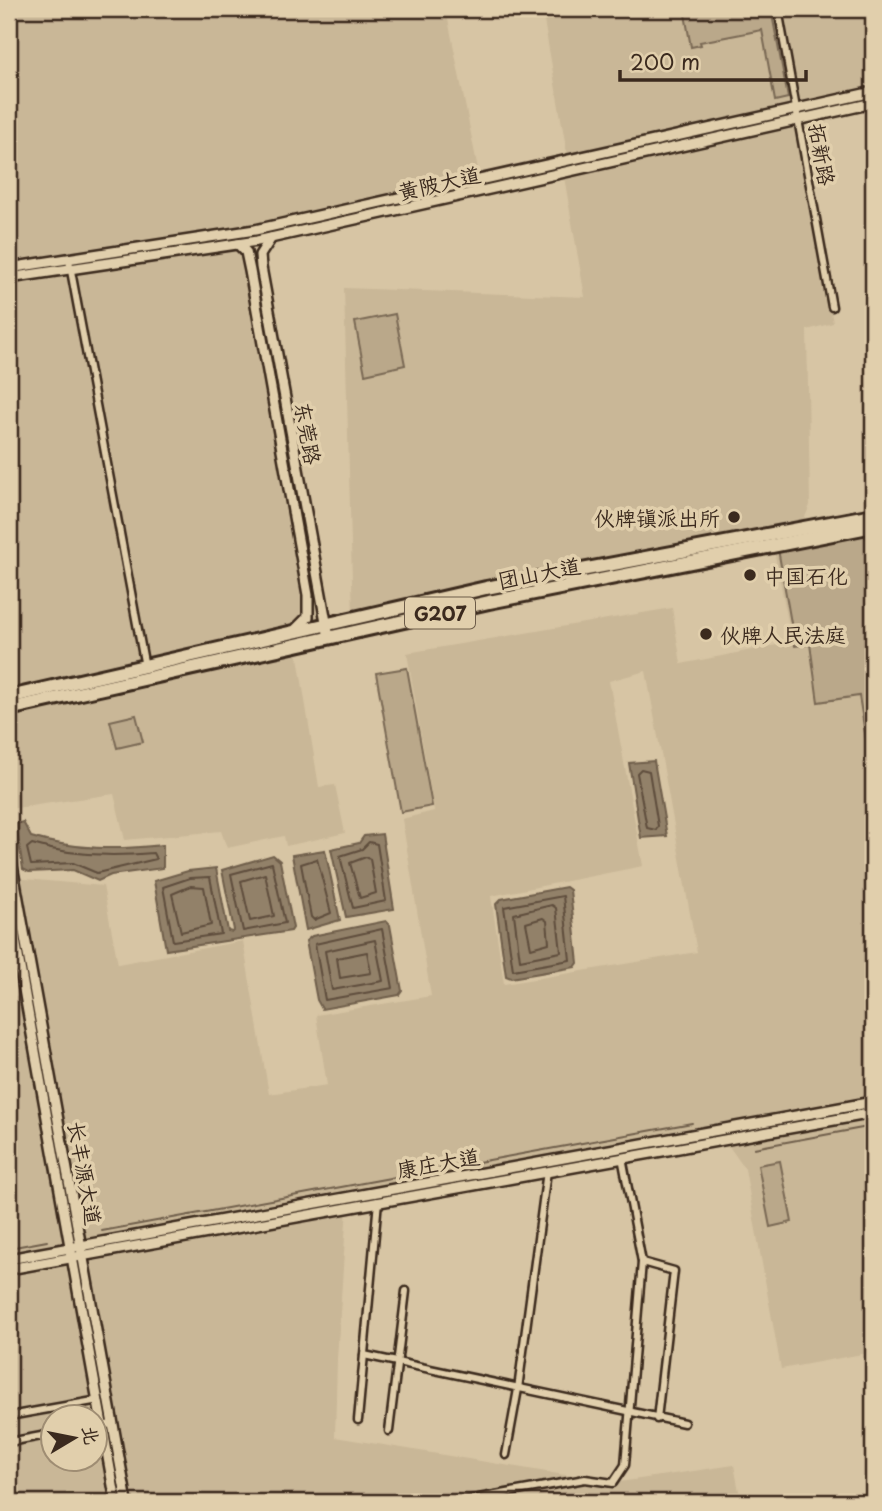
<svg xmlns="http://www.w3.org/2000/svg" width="882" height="1511" font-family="'Playpen Sans','LXGW WenKai TC',sans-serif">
<rect width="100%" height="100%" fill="#d7c5a4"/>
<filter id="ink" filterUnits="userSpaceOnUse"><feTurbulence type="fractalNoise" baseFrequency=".0143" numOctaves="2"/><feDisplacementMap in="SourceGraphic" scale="14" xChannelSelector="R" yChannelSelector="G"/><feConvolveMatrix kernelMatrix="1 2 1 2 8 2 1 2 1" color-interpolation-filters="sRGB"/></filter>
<g filter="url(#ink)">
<g fill="#c9b797" fill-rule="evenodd">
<path d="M9 9H446L480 179 350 208 352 216 250 236 322 625 9 697Z"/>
<path d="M542 9H873V92L568 159Z"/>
<path d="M798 118 833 323 807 330 810 505 801 527 353 618 344 288 585 297 563 171Z"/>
<path d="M873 526V1102L81 1246 14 878 103 886 118 964 243 941 269 1094 327 1085 316 1015 431 996 402 819 434 811 407 653 672 608 681 664 792 642 773 545ZM646 671 697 952 504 984 491 896 643 866 609 681Z"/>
<path d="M296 645 319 787 335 785 345 833 286 846 284 836 227 848 221 831 125 840 114 794 9 809V709Z"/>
<path d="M25 994 71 1248 9 1259V997Z"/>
<path d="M873 1113V1352L781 1369 745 1169 724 1139Z"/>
<path d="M347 1207 337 1359 335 1437 613 1483 734 1465 741 1502H127L83 1255Z"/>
<path d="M73 1258 116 1502H9V1269ZM52 1416H94V1458H52Z"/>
</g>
<g fill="#baa88a" stroke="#7a6954" stroke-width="2">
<path d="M684 9H771L788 98 775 101 762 30 700 42 701 45 691 47Z"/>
<path d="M395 314 405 365 365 374 355 322Z"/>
<path d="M862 533 869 541 873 567V782L859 696 818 702 810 644 795 646 778 549Z"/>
<path d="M407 668 432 806 401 812 376 673Z"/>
<path d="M136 715 143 742 117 748 110 721Z"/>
<path d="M780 1161 792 1222 770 1227 758 1165Z"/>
</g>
<g fill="#928169" stroke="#6f5e4b" stroke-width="2">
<path d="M654 761 667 836 641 838 629 763Z"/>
<path d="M23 822 31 837C75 850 118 850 163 845V868L111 875 98 881 73 870 29 872 23 869 16 824Z"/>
<path d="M382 834 394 909 346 917 331 849 359 843 364 836Z"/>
<path d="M325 850 340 920 306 930 292 855Z"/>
<path d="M273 855 280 861 293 928 291 931 166 950 154 881 188 871 216 868 228 931 232 932 234 930 222 870Z"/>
<path d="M566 887 570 890 578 963 575 967 511 978 506 976 496 904 501 899Z"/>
<path d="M386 921 390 925 402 991 399 995 322 1009 317 1000 306 941 312 936Z"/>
</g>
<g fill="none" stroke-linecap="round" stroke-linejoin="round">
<g stroke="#5e4d3c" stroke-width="2">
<path d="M641 769 649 771 658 826 656 830 647 828 637 773Z"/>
<path d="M369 842 377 844 386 901 353 908 340 856 362 849Z"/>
<path d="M32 844C71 856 112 857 153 853L156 859 97 873 73 863 31 865 27 848Z"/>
<path d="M366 857 370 859 376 893 360 898 350 863Z"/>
<path d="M317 859 331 913 314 920 311 917 301 864Z"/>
<path d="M272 863 285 923 243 931 231 874Z"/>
<path d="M265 874 274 916 250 921 241 881Z"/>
<path d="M210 877 221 934 173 941 163 887 190 878Z"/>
<path d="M191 886 204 887 211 925 181 932 172 894Z"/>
<path d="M563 896 570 960 513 970 504 907Z"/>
<path d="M552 905 556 908 561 952 520 960 514 914Z"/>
<path d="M543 918 547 921 549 943 531 948 526 923Z"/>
<path d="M382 929 393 988 325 1000 315 944Z"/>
<path d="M375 940 383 981 332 990 325 951Z"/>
<path d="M367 952 371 973 340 978 337 958Z"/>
</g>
<g stroke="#6f5e4b" stroke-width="2">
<path d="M754 1148 873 1126"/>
<path d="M440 1169 692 1123"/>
<path d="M102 1231 401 1176"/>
<path d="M9 1248 47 1241"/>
</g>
<defs>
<g id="street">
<path d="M778 9 832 307"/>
<path d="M69 260 145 667"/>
<path d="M642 1262 674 1271 657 1419"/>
<path d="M364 1355 684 1423"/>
<path d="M9 1416 99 1400"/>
<path d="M358 1420 378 1201"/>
<path d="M94 1427 112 1424"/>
<path d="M389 1431 406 1291"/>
<path d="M9 1442 52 1434"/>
<path d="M506 1455 518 1389 547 1171"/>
<path d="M456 1502 585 1479 613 1483 625 1465 642 1262 622 1157"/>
</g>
<g id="secondary">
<path d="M271 238 260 255 261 267 329 638"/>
<path d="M238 244 246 252 250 271 308 595V617L294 631"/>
<path d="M9 268 255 230 873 92"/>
<path d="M9 278 257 241 873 103"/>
<path d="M9 849 127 1502"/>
<path d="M9 906 116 1502"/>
<path d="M9 1259 873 1102"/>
<path d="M9 1269 873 1113"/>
</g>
<g id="highway">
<path d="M9 697 486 588 873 515"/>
<path d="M9 709 489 602 873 526"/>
</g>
</defs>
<use href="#street" stroke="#3b2a1e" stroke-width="11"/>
<use href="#secondary" stroke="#3b2a1e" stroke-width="14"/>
<use href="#highway" stroke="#3b2a1e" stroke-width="18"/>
<use href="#street" stroke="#e1cfac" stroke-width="6"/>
<use href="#secondary" stroke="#e1cfac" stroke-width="9"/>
<use href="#highway" stroke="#e1cfac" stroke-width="12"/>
</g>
</g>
<g fill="#3b2a1e" stroke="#e1cfac" stroke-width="2.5">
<circle cx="734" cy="517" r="7"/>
<circle cx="750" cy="575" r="7"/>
<circle cx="706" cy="634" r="7"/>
</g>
<g text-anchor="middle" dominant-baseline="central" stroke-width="7" stroke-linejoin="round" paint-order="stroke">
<rect fill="#e1cfac" stroke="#6d5c49" stroke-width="2" x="405" y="597.5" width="70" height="31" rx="5"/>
<g font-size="19" font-weight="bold" fill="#3b2a1e">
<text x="440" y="613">G207</text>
</g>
<g font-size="21" fill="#3b2a1e" stroke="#e1cfac">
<text transform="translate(823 154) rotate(80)">拓新路</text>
<text transform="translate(439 182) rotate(-13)">黄陂大道</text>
<text transform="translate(309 433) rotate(80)">东莞路</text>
<text transform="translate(539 572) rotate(-11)">团山大道</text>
<text transform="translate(438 1162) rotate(-10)">康庄大道</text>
<text transform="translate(86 1173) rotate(80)">长丰源大道</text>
</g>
<g font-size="21" fill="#3b2a1e" stroke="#e1cfac" text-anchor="start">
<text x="720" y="517" text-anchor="end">伙牌镇派出所</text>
<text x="764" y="575">中国石化</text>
<text x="720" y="634">伙牌人民法庭</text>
</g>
</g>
<rect width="882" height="1511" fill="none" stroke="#e1cfac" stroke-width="35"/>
<rect x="18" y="18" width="847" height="1476" fill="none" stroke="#3b2a1e" stroke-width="2.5" filter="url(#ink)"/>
<g transform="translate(74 1438) rotate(80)"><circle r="33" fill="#e1cfac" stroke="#9f8d73" stroke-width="2"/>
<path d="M0-5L12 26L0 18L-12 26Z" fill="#3b2a1e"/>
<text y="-10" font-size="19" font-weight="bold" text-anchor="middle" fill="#3b2a1e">北</text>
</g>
<path d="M620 70v10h186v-10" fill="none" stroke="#3b2a1e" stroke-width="3.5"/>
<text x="630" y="70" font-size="21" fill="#3b2a1e" stroke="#e1cfac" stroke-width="5" paint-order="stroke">200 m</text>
</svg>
